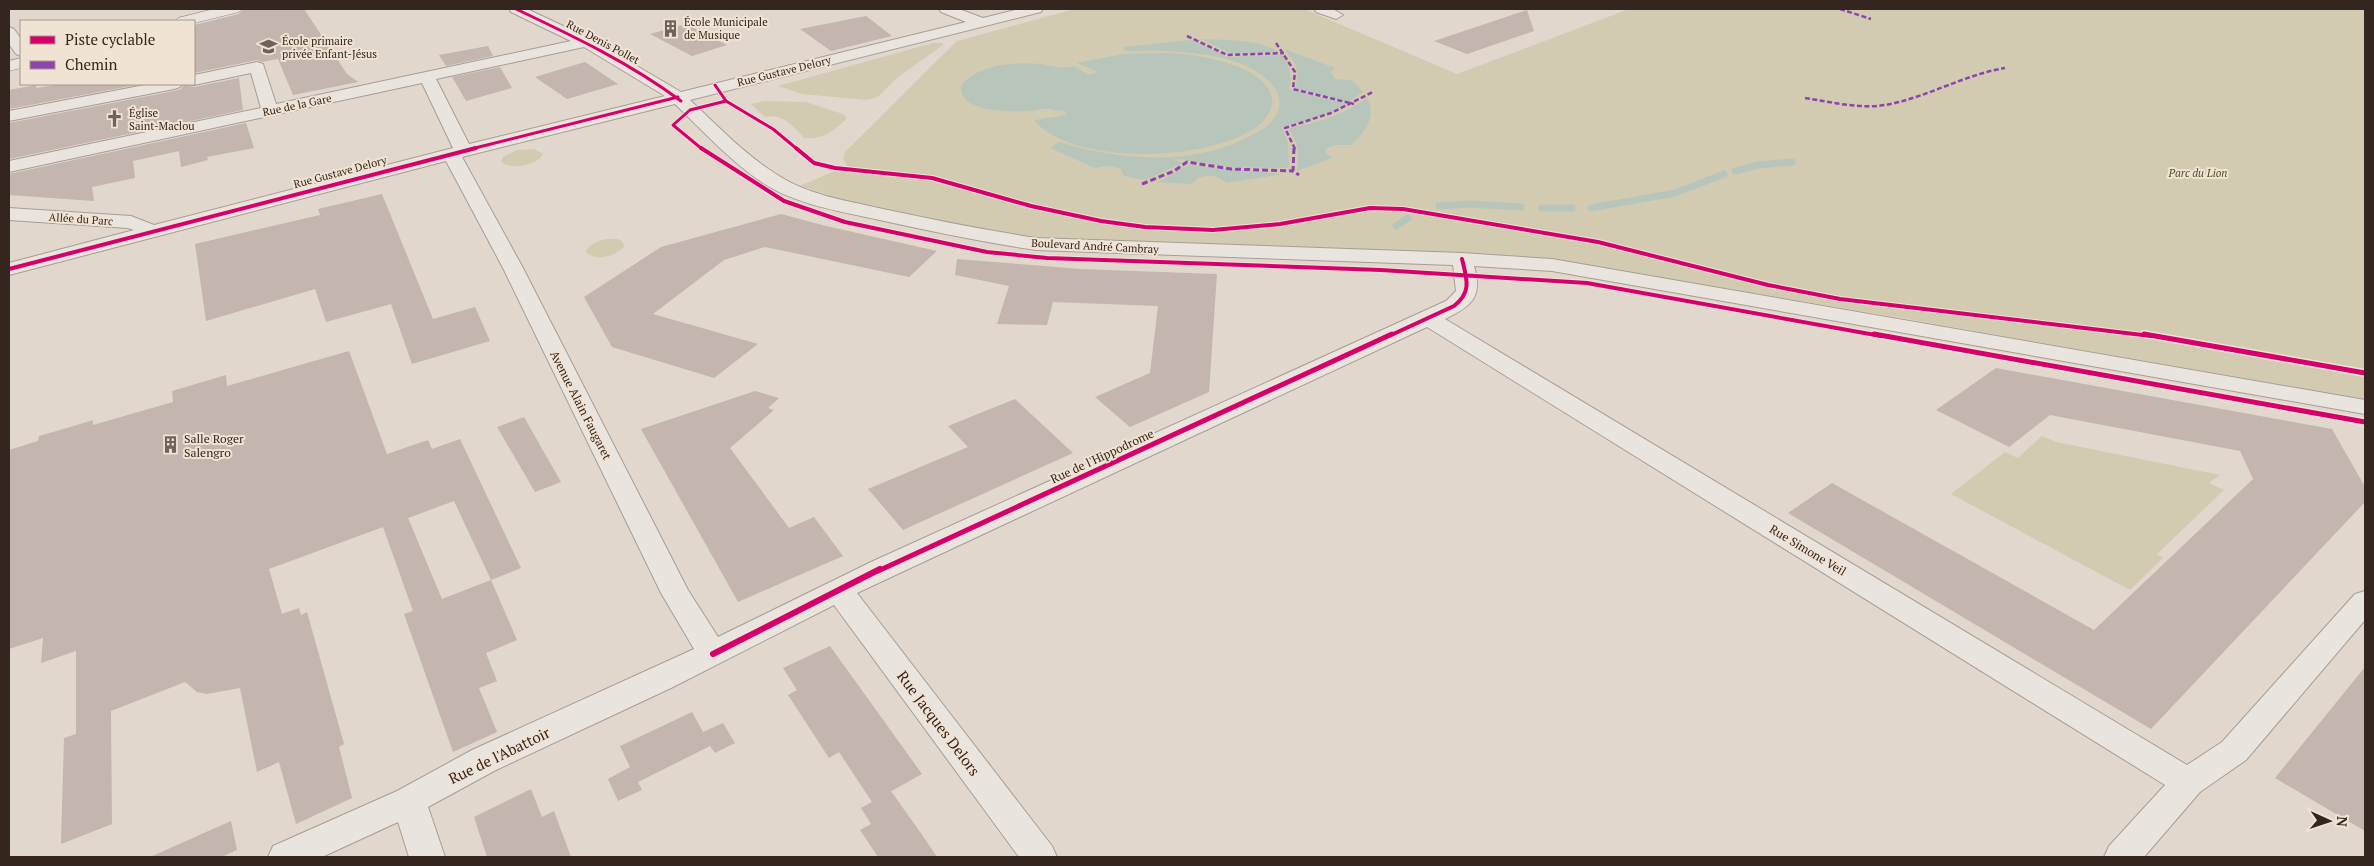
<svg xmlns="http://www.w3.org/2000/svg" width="2374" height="866" font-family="'PT Serif',serif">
<rect width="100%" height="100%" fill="#e1d7cd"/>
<g fill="#d2cbb1">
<path d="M1075 9H1304L1457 74 1629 9H2365V400L1885 315 1583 265 1506 255 1049 240 902 217 800 186 847 166 843 158 845 152 957 41Z"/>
<path d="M933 43H943V45L898 77 878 97 867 100 802 94 778 86Z"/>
<path d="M764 101 806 102 843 114 847 118C835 131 822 140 804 138 793 126 783 113 765 117L751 104Z"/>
<path d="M534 149 543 154C537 166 512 170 501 162L503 157 517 150Z"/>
<path d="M618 239 623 242 624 247C615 256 596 262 586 252L587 249C595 240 607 238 618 239Z"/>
<path d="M2042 436 2056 442 2220 475 2209 483 2224 490 2157 554 2163 558 2130 590 1951 494 2005 452 2018 458Z"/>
</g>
<g fill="#b8c5ba">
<path d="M1201 39C1223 40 1261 39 1279 52L1231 54Z"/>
<path d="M1190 40 1200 43 1226 57 1282 55C1290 67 1292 75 1289 89L1347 104C1326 116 1305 121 1282 127L1288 143 1289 168 1229 167 1179 159 1175 160 1183 163 1145 180 1124 176 1120 168 1106 166 1095 168 1050 148 1059 142C1117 160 1192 167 1248 137 1258 132 1269 127 1275 117 1282 106 1281 96 1273 86 1247 50 1166 50 1126 51L1123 47Z"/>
<path d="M1284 49 1335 68 1331 72 1334 79 1352 80 1363 92 1348 102 1295 88C1301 70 1295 62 1284 49Z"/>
<path d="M1166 53C1194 54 1265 63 1272 98 1273 108 1267 118 1260 124 1215 162 1073 167 1034 120L1067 115 1064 110 1056 111C1048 106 1037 111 1027 111 1011 112 970 112 962 94 960 89 962 84 966 80 985 64 1017 62 1040 64 1052 66 1062 70 1074 66L1089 75 1098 72 1077 63 1123 54Z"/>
<path d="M1367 98C1378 116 1364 133 1351 145H1335L1325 149 1326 153 1333 158 1297 171C1300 155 1298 141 1288 128 1317 124 1342 115 1367 98Z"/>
<path d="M1188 165 1282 174 1227 183 1215 176H1205L1198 178 1192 184 1158 182Z"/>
</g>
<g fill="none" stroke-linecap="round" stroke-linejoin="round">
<g stroke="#b8c5ba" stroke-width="7">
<path d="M1735 171 1759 165 1792 162"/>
<path d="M1439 206 1468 204 1521 207"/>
<path d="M1542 208H1572"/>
<path d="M1591 208 1675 193 1724 174"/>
<path d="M1396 226 1408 218"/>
</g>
</g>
<g fill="#c4b5ae" fill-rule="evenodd">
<path d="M243 9H304L347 74 358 82 293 95 278 59 262 62 257 60 194 73V25L239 14Z"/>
<path d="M1527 10 1534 31 1467 54 1434 41Z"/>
<path d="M866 16 892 36 831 51 800 29Z"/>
<path d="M686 24 727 45 692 56 650 34Z"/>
<path d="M488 46 493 56 446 66 439 55Z"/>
<path d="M585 62 618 84 567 99 535 77Z"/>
<path d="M500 67 512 88 466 101 452 77Z"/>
<path d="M239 78 243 110 9 159V123L174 91 181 89 184 84 194 87Z"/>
<path d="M62 84H141L9 109V90L36 85V88Z"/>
<path d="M246 123 254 148 207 157 208 160 181 167 179 151 133 161 135 178 92 187 94 201 9 195V174Z"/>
<path d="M382 194 433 319 475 307 490 341 412 364 391 304 326 322 315 289 206 321 195 244 320 215 318 209Z"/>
<path d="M781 214 826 226 937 251 909 277 765 247 724 260 653 314 758 344 714 378 612 347 584 297 661 247Z"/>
<path d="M957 259 1080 269 1217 274 1209 392 1130 427 1095 397 1150 373 1158 306 1053 302 1047 325 997 324 1009 286 955 275Z"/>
<path d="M349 351 387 454 428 440 432 449 460 439 521 568 491 580 517 640 486 653 497 681 479 688 497 732 453 752 404 614 413 611 383 527 269 569 282 614 299 608 301 615 307 612 344 744 339 747 352 798 296 824 279 762 257 772 240 688 207 694 197 692 185 682 111 711 112 824 61 844 64 738 76 734V651L41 663 43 638 9 649V450L38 441 39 436 67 428 93 420V425L173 402 172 391 226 375 227 386ZM454 501 491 580 442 599 408 518Z"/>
<path d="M1996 368 2332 429 2365 487V502L2151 729 1788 513 1832 483 2094 630 2253 479 2240 451 2050 415 2009 447 1936 410Z"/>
<path d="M755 391 779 398 768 408 774 410 730 448 789 528 814 517 843 556 738 602 641 429Z"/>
<path d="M1015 399 1073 453 903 530 868 489 968 447 948 426Z"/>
<path d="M524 417 561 482 535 492 497 427Z"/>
<path d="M830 646 922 774 872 802 839 752 829 758 788 695 797 690 783 668Z"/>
<path d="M2365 667V831L2275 778Z"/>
<path d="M692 712 703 732 723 723 735 743 715 753 710 746 638 782 642 790 618 801 608 779 630 767 620 746Z"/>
<path d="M531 789 542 817 554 811 571 857H487L474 817Z"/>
<path d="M891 791 925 839 937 857H878L860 830 871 824 861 808Z"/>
<path d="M231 821 237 850 221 857H150Z"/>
</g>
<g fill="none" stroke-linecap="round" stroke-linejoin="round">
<defs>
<g id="street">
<path d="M509 9H527L591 39 681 92 966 22 941 12 939 9H959L983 18 1019 9H1043L1041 12 690 100C718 126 744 154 776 174 807 195 848 201 883 209 934 220 985 230 1036 238L1462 253 1552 259 2365 400V414L1552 271 1474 266C1483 297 1472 306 1445 319L2187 765 2222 742 2355 594 2365 591V620L2246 760 2200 792 2144 857H2104L2109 846 2165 785 1427 327 857 593 1052 846 1057 857H1019L834 605 671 688 496 770 428 807 445 857H409L398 822 322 857H268L273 846 397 791 472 750 694 649 661 593 503 268 446 161 9 275V263L134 230 128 228 9 220V208L131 216 154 225 453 148 422 83 9 172V161L261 108 251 73 194 85 190 84H194V75L257 62 263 64 276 104 571 41 511 12ZM584 47 665 96 469 144 436 79ZM675 104C703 131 730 161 763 183 795 204 838 211 875 219 929 231 982 242 1036 250L1453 265 1456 291 1446 301 871 562 718 637 688 590 523 268 462 157Z"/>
<path d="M1314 9H1333L1343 15 1336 19 1316 12Z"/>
<path d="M9 27 14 29 21 39V56L16 54 9 44Z"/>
<path d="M150 84H182L180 87 174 89 9 121V111Z"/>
</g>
<g id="secondary">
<path d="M214 9H241L239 12 194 23V21H176L178 18Z"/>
<path d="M21 58V68L9 71V61Z"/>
</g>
</defs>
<use href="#street" stroke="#a69d96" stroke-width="2"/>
<use href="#secondary" stroke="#968d86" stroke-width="1"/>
<use href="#street" fill="#eae4de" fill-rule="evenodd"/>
<use href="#secondary" fill="#eae4de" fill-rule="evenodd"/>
<g stroke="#8e44ad" stroke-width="2.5" stroke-dasharray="5 2.5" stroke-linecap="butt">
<path d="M1840 9 1871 19"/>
<path d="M1187 36 1227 55 1284 53"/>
<path d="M1276 43 1295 72 1293 89 1354 104"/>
<path d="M1805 98C1831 102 1858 109 1885 105 1926 98 1963 75 2005 68"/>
<path d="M1295 149 1285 128 1331 113 1373 92"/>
</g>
<g stroke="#8e44ad" stroke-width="3" stroke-dasharray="6 3" stroke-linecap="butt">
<path d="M1294 148 1293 171 1299 175"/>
<path d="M1142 184 1174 171 1187 162 1231 169 1293 171"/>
</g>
<defs>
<g id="cycleway-far3">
<path d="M516 9C573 36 630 63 681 101"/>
<path d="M715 85 726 101 773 129 797 149"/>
<path d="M471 149 678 97"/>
<path d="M702 149 673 125 690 110 726 101"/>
</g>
<g id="cycleway-far2">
<path d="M701 148 784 201 845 222 987 252 1047 258 1381 270 1587 283 1881 336"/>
<path d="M796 148 814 163 835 168 932 178 1031 206 1101 221 1145 227 1213 230 1280 224 1370 208 1403 209 1598 242 1768 285 1840 299 2151 336"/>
<path d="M9 269 476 148"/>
<path d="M1389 336 1454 306C1472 292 1467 279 1462 259"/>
</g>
<g id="cycleway-far1">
<path d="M1874 334 2365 422"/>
<path d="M2144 334 2365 373"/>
<path d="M878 571 1392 334"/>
</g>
<path id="cycleway" d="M713 654 880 569"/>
</defs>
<use href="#cycleway-far3" stroke="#f1e3d4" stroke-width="5"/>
<use href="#cycleway-far2" stroke="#f1e3d4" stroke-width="6"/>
<use href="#cycleway-far1" stroke="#f1e3d4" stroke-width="8"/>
<use href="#cycleway" stroke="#f1e3d4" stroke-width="9"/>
<use href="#cycleway-far3" stroke="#d6006c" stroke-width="3"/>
<use href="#cycleway-far2" stroke="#d6006c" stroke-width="4"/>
<use href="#cycleway-far1" stroke="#d6006c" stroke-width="5"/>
<use href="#cycleway" stroke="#d6006c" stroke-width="6"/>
</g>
<defs>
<symbol id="building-bare" viewBox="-9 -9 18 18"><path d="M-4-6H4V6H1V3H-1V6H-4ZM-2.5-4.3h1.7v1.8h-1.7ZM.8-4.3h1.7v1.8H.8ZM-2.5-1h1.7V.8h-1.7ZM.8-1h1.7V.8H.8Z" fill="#71635c" stroke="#f1e3d4" stroke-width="2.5" paint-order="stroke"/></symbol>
<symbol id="school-bare" viewBox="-9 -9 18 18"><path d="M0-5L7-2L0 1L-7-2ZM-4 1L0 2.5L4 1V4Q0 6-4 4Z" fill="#71635c" stroke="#f1e3d4" stroke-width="2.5" paint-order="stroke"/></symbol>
<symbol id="church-bare" viewBox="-9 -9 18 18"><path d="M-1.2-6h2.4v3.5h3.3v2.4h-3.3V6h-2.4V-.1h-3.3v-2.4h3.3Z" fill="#71635c" stroke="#f1e3d4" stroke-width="2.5" paint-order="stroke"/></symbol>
</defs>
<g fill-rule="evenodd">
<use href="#building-bare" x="658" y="16" width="25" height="25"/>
<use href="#school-bare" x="256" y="34" width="25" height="25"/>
<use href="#church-bare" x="102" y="106" width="25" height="25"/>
<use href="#building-bare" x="158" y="432" width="25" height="25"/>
</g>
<g text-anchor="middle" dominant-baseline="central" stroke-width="4" stroke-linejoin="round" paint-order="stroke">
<g font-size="11" fill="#34251f" stroke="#f1e3d4" text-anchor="start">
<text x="684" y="22">École Municipale<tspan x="684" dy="13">de Musique</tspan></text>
<text x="282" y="41">École primaire<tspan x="282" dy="13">privée Enfant-Jésus</tspan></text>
<text x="129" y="113">Église<tspan x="129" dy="13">Saint-Maclou</tspan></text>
</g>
<g font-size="11" fill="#34251f" stroke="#f1e3d4">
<text transform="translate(603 42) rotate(28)">Rue Denis Pollet</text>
<text transform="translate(784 71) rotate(-14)">Rue Gustave Delory</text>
<text transform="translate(297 105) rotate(-12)">Rue de la Gare</text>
<text transform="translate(340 172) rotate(-15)">Rue Gustave Delory</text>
<text transform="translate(81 219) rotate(4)">Allée du Parc</text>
<text transform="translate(1095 246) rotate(3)">Boulevard André Cambray</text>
</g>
<g font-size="11" font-style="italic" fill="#4c4e28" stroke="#f1e3d4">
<text x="2198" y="173">Parc du Lion</text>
</g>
<g font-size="12" fill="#34251f" stroke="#f1e3d4">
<text transform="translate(581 405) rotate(63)">Avenue Alain Faugaret</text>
<text transform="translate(1102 456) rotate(-25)">Rue de l'Hippodrome</text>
<text transform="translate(1808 550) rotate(31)">Rue Simone Veil</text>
</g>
<g font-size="12" fill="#34251f" stroke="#f1e3d4" text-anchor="start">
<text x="184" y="438">Salle Roger<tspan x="184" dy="14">Salengro</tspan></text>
</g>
<g font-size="15" fill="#34251f" stroke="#f1e3d4">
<text transform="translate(939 723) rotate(53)">Rue Jacques Delors</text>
<text transform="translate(499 755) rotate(-26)">Rue de l'Abattoir</text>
</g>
</g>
<rect width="2374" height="866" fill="none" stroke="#34251f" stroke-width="20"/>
<rect x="20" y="20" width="175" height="65" fill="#f1e3d4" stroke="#a5978c"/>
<rect x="30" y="36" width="25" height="8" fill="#d6006c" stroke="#a5978c"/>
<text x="65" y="45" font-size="15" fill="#34251f">Piste cyclable</text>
<rect x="30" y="61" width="25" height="8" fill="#8e44ad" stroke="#a5978c"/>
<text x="65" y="70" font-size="15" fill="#34251f">Chemin</text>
<g transform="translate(2329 821) rotate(93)" stroke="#f1e3d4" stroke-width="4" paint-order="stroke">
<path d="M0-4L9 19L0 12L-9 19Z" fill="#34251f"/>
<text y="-8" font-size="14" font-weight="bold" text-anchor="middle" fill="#34251f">N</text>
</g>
</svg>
